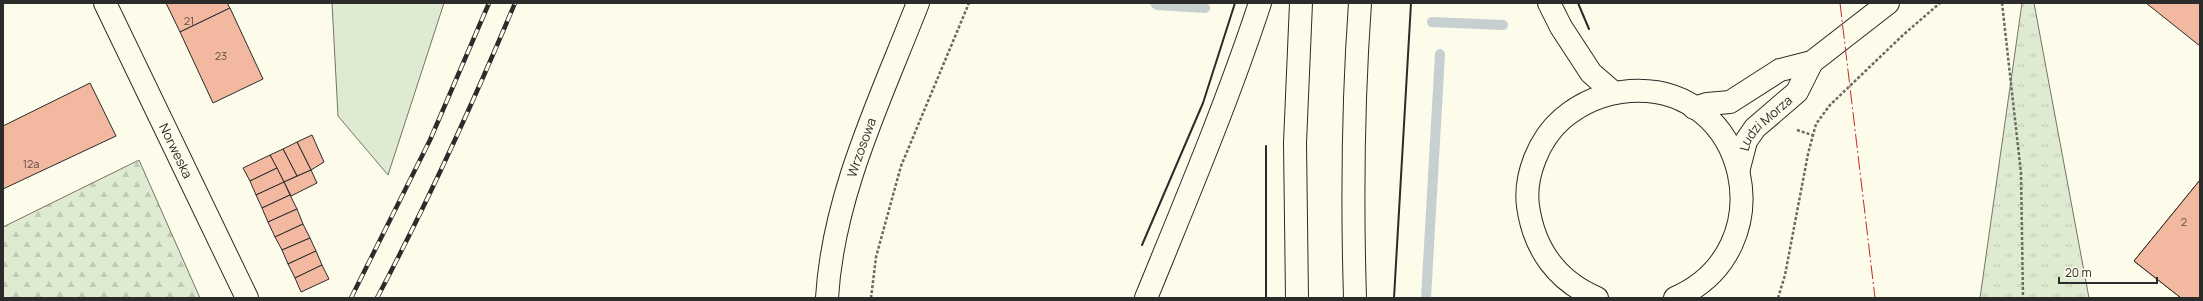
<svg xmlns="http://www.w3.org/2000/svg" width="2203" height="301" font-family="Manrope,sans-serif">
<defs>
<pattern id="grass-tufts" width="24" height="20" patternUnits="userSpaceOnUse"><rect width="24" height="20" fill="#deebd1"/><path d="M3 7l-1-3M5 7V3M7 7l1-3M15 17l-1-3M17 17v-4M19 17l1-3" fill="none" stroke="#bfcab4"/></pattern>
<pattern id="forest-firs" width="22" height="20" patternUnits="userSpaceOnUse"><rect width="22" height="20" fill="#deebd1"/><path d="M5 1l3.5 6h-7zM16 11l3.5 6h-7z" fill="#bfcab4"/></pattern>
</defs>
<rect width="100%" height="100%" fill="#fdfbea"/>
<path fill="url(#grass-tufts)" stroke="#74746e" d="M2022 3H2034L2089 298H1980Z"/>
<path fill="url(#forest-firs)" stroke="#74746e" d="M139 160 200 298H3V227Z"/>
<path fill="#deebd1" stroke="#74746e" d="M332 3H444L388 175 338 116Z"/>
<g fill="none" stroke-linecap="round" stroke-linejoin="round">
<g stroke="#c7d0d0" stroke-width="10">
<path d="M1155 3 1157 5 1205 8"/>
<path d="M1432 22 1503 25"/>
<path d="M1426 298 1440 54"/>
</g>
</g>
<g fill="#f2b8a0" stroke="#2b2b2b">
<path d="M166 3H227L230 8 180 32Z"/>
<path d="M2146 3H2200V46Z"/>
<path d="M230 8 263 79 213 103 180 32Z"/>
<path d="M90 83 116 136 3 189V126Z"/>
<path d="M312 135 324 162 311 170 297 142Z"/>
<path d="M297 142 311 170 297 176 283 149Z"/>
<path d="M283 149 297 176 284 182 270 155Z"/>
<path d="M270 155 277 168 250 181 243 168Z"/>
<path d="M277 168 284 182 256 195 250 181Z"/>
<path d="M311 170 317 183 291 196 284 182Z"/>
<path d="M2200 180V298H2181L2134 261Z"/>
<path d="M2200 180V298H2181L2134 261Z"/>
<path d="M284 182 290 195 262 208 256 195Z"/>
<path d="M290 195 297 209 268 222 262 208Z"/>
<path d="M297 209 303 224 275 237 268 222Z"/>
<path d="M303 224 310 238 282 250 275 237Z"/>
<path d="M310 238 316 251 288 264 282 250Z"/>
<path d="M316 251 322 265 295 278 288 264Z"/>
<path d="M322 265 329 279 301 292 295 278Z"/>
</g>
<g fill="none" stroke-linecap="round" stroke-linejoin="round">
<defs>
<g id="street">
<path id="s1" d="M105 3 247 298"/>
<path id="s2" d="M827 298C833 195 881 98 918 3"/>
</g>
<g id="secondary">
<path d="M1694 108 1707 104 1730 102 1780 70 1812 62 1888 3"/>
<path id="s3" d="M1739 168 1746 141 1755 128 1797 92 1812 62"/>
<path d="M1597 298C1557 281 1534 249 1528 206 1524 176 1539 139 1562 119 1582 102 1603 93 1630 91 1749 83 1786 250 1675 298"/>
</g>
<g id="highway">
<path d="M1549 3 1561 27 1591 73 1613 92"/>
<path d="M1146 298C1186 200 1227 103 1260 3"/>
<path d="M1297 298 1295 143 1301 3"/>
<path d="M1355 298C1352 200 1353 101 1360 3"/>
</g>
</defs>
<use href="#street" stroke="#2b2b2b" stroke-width="24"/>
<use href="#secondary" stroke="#2b2b2b" stroke-width="24"/>
<use href="#highway" stroke="#2b2b2b" stroke-width="24"/>
<g stroke="#6a6964" stroke-width="2.5" stroke-dasharray="3 2" stroke-linecap="butt">
<path d="M2002 3 2021 173 2023 298"/>
<path d="M1797 130 1812 135"/>
<path d="M871 298 876 257 901 166 969 3"/>
<path d="M1778 298 1785 275 1808 154 1816 124 1830 105 1903 35 1940 3"/>
</g>
<use href="#street" stroke="#fdfbea" stroke-width="22"/>
<use href="#secondary" stroke="#fdfbea" stroke-width="22"/>
<use href="#highway" stroke="#fdfbea" stroke-width="22"/>
<defs>
<g id="rail">
<path d="M351 298 430 140 489 3"/>
<path d="M377 298C428 202 473 103 515 3"/>
</g>
</defs>
<use href="#rail" stroke="#2b2b2b" stroke-width="4.5"/>
<use href="#rail" stroke="#fdfbea" stroke-width="3" stroke-dasharray="9" stroke-linecap="butt"/>
<g stroke="#2b2b2b" stroke-width="2">
<path d="M1578 3 1589 29"/>
<path d="M1266 146V298"/>
<path d="M1142 245 1203 103 1235 3"/>
<path d="M1394 298 1411 3"/>
</g>
<path stroke="#c62828" stroke-width="1" stroke-dasharray="14 3 2 3" stroke-linecap="butt" d="M1840 3 1875 298"/>
</g>
<g text-anchor="middle" dominant-baseline="central" stroke-width="3" stroke-linejoin="round" paint-order="stroke">
<g font-size="11" fill="#5d4e48">
<text x="189" y="20">21</text>
<text x="221" y="55">23</text>
<text x="31" y="163">12a</text>
<text x="2184" y="221">2</text>
</g>
<g font-size="13" fill="#2b2b2b" stroke="#fdfbea">
<text stroke="none"><textPath href="#s3" startOffset="54">Ludzi Morza</textPath></text>
<text stroke="none"><textPath href="#s2" startOffset="155">Wrzosowa</textPath></text>
<text stroke="none"><textPath href="#s1" startOffset="164">Norweska</textPath></text>
</g>
</g>
<rect width="2203" height="301" fill="none" stroke="#2b2b2b" stroke-width="8"/>
<path d="M2059 277v6h98v-6" fill="none" stroke="#2b2b2b" stroke-width="2"/>
<text x="2065" y="277" font-size="12" fill="#2b2b2b" stroke="#fdfbea" stroke-width="3" paint-order="stroke">20 m</text>
</svg>
